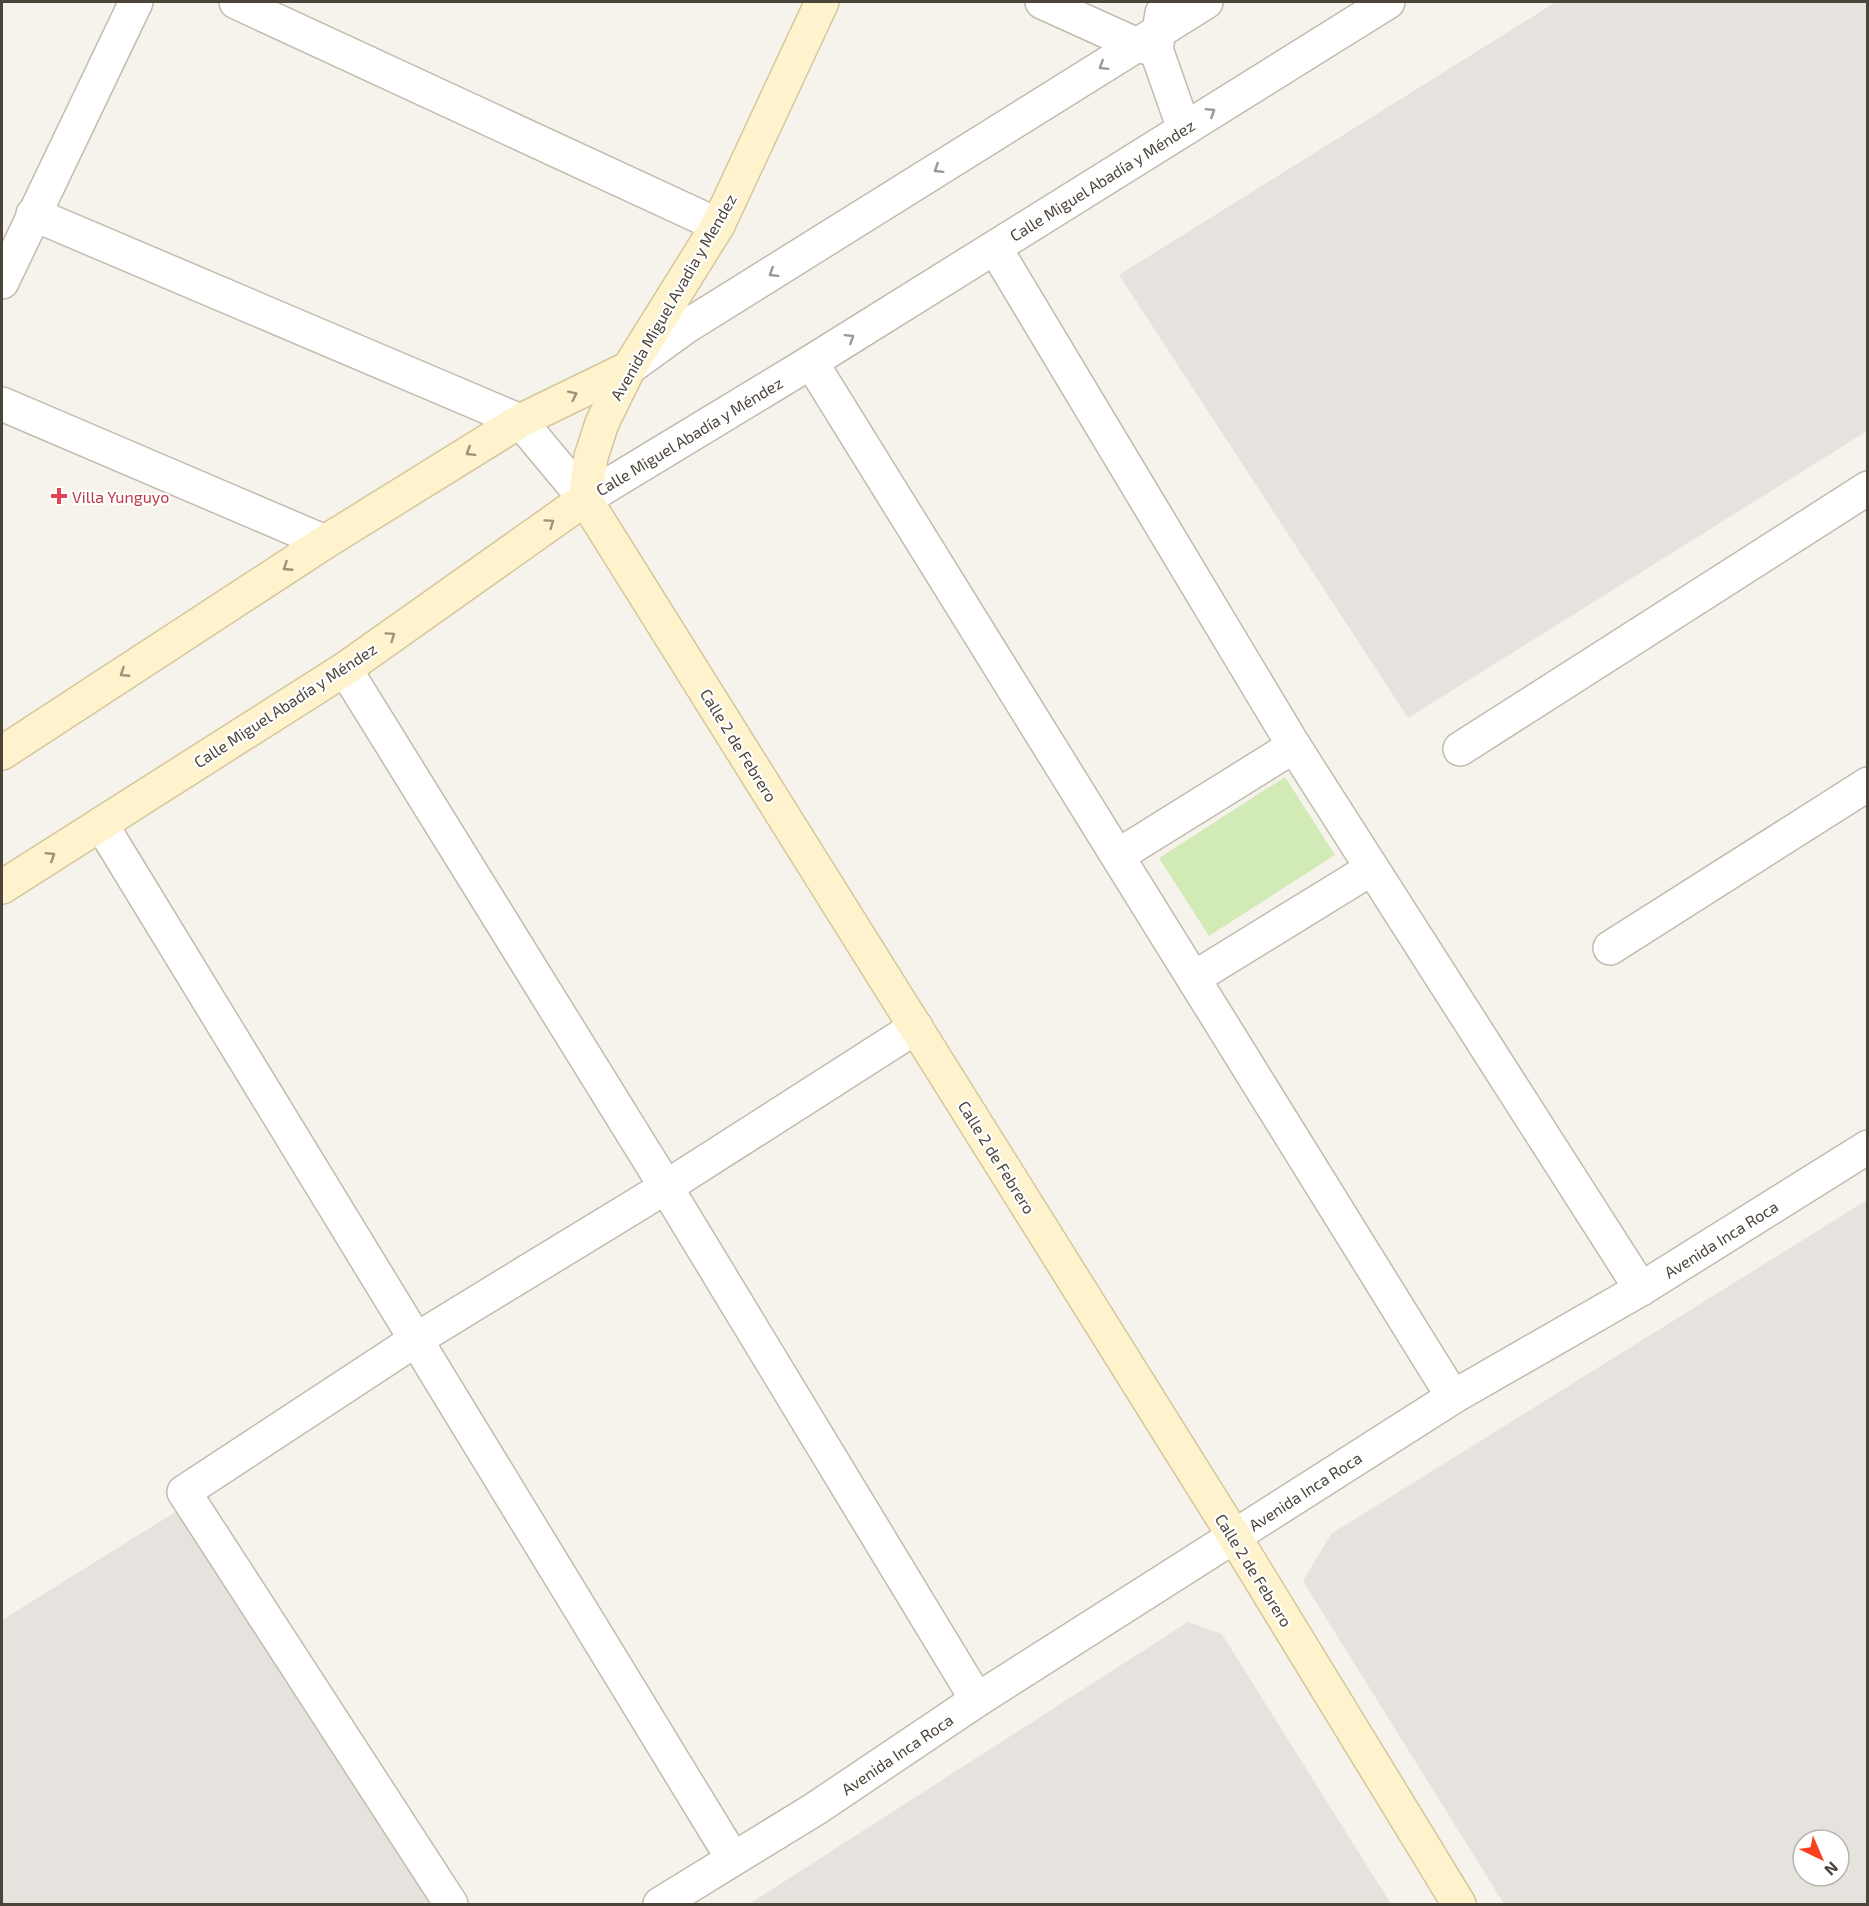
<svg xmlns="http://www.w3.org/2000/svg" width="1869" height="1906" font-family="'Exo 2',sans-serif">
<rect width="100%" height="100%" fill="#f6f3ec"/>
<g fill="#e6e2dd" fill-rule="evenodd">
<path d="M1556 2H1867V431L1408 718 1119 275Z"/>
<path d="M1867 1200V1904H1504L1303 1581 1331 1534ZM1803 1840H1839V1876H1803Z"/>
<path d="M185 1506 430 1904H2V1620Z"/>
<path d="M1188 1622 1222 1634 1391 1904H749Z"/>
</g>
<path fill="#d2eab5" d="M1285 777 1335 855 1209 936 1159 858Z"/>
<g fill="none" stroke-linecap="round" stroke-linejoin="round">
<defs>
<g id="street">
<path d="M236 2 718 225"/>
<path d="M1042 2 1137 45 1153 49"/>
<path d="M1162 13 1156 49 1184 129"/>
<path d="M33 214 520 421 585 499 811 362 1388 2"/>
<path d="M995 248 1294 746 1641 1289"/>
<path d="M2 282 136 2"/>
<path d="M811 362 1453 1397"/>
<path d="M629 368 687 326 1206 2"/>
<path d="M2 404 325 542"/>
<path d="M345 669 666 1187 977 1700"/>
<path d="M1460 749 1868 488"/>
<path d="M101 824 733 1859"/>
<path d="M1119 855 1294 746"/>
<path d="M1610 948 1868 784"/>
<path d="M1194 978 1371 869"/>
<path d="M451 1904 184 1492 417 1339 666 1187 916 1027"/>
<path d="M660 1904 815 1809 977 1700 1453 1397 1641 1289 1868 1147"/>
</g>
<g id="secondary">
<path d="M585 499 1234 1536 1459 1904"/>
<path d="M585 499 591 457 602 423 629 368 718 225 822 2"/>
<path d="M2 753 325 542 520 421 629 368"/>
<path d="M2 887 345 669 585 499"/>
</g>
</defs>
<use href="#street" stroke="#c2bbae" stroke-width="36"/>
<use href="#secondary" stroke="#d6c79b" stroke-width="36"/>
<use href="#street" stroke="#fff" stroke-width="33"/>
<use href="#secondary" stroke="#fff3cd" stroke-width="33"/>
</g>
<defs><path id="oneway-chevron" d="M-2-3.5L2.5 0L-2 3.5" fill="none" stroke-width="1.6" stroke-linecap="round" stroke-linejoin="round" transform="scale(1.5)"/></defs>
<g stroke="#9c9892">
<use href="#oneway-chevron" transform="translate(1103 66) rotate(148)"/>
<use href="#oneway-chevron" transform="translate(1211 112) rotate(-32)"/>
<use href="#oneway-chevron" transform="translate(938 169) rotate(148)"/>
<use href="#oneway-chevron" transform="translate(773 273) rotate(148)"/>
<use href="#oneway-chevron" transform="translate(850 338) rotate(-32)"/>
</g>
<g stroke="#9c937c">
<use href="#oneway-chevron" transform="translate(573 395) rotate(-26)"/>
<use href="#oneway-chevron" transform="translate(470 452) rotate(148)"/>
<use href="#oneway-chevron" transform="translate(550 523) rotate(-35)"/>
<use href="#oneway-chevron" transform="translate(287 567) rotate(147)"/>
<use href="#oneway-chevron" transform="translate(391 636) rotate(-35)"/>
<use href="#oneway-chevron" transform="translate(124 673) rotate(147)"/>
<use href="#oneway-chevron" transform="translate(51 856) rotate(-32)"/>
</g>
<path fill="#e0444e" stroke="#fff" stroke-width="2" d="M56 487h6v6h6v6h-6v6h-6v-6h-6v-6h6z"/>
<g text-anchor="middle" dominant-baseline="central" stroke-width="4.5" stroke-linejoin="round" paint-order="stroke">
<g font-size="16" fill="#4b4439" stroke="#fff">
<text transform="translate(1102 180) rotate(-32)">Calle Miguel Abadía y Méndez</text>
<text transform="translate(673 297) rotate(-60)">Avenida Miguel Avadia y Mendez</text>
<text transform="translate(689 436) rotate(-31)">Calle Miguel Abadía y Méndez</text>
<text transform="translate(285 705) rotate(-33)">Calle Miguel Abadía y Méndez</text>
<text transform="translate(739 745) rotate(58)">Calle 2 de Febrero</text>
<text transform="translate(997 1157) rotate(58)">Calle 2 de Febrero</text>
<text transform="translate(1721 1239) rotate(-32)">Avenida Inca Roca</text>
<text transform="translate(1305 1491) rotate(-33)">Avenida Inca Roca</text>
<text transform="translate(1254 1570) rotate(58)">Calle 2 de Febrero</text>
<text transform="translate(897 1754) rotate(-34)">Avenida Inca Roca</text>
</g>
<g font-size="16" fill="#be3a42" stroke="#fff" text-anchor="start">
<text x="72" y="496">Villa Yunguyo</text>
</g>
</g>
<rect width="1869" height="1906" fill="none" stroke="#4b4439" stroke-width="6"/>
<g transform="translate(1821 1858) rotate(136)"><circle r="28" fill="#ffffff" stroke="#b7b4b0" stroke-width="1.5"/>
<path d="M0-4.5L10 22L0 15L-10 22Z" fill="#fc3f1d"/>
<text y="-9" font-size="16" font-weight="bold" text-anchor="middle" fill="#4b4439">N</text>
</g>
</svg>
